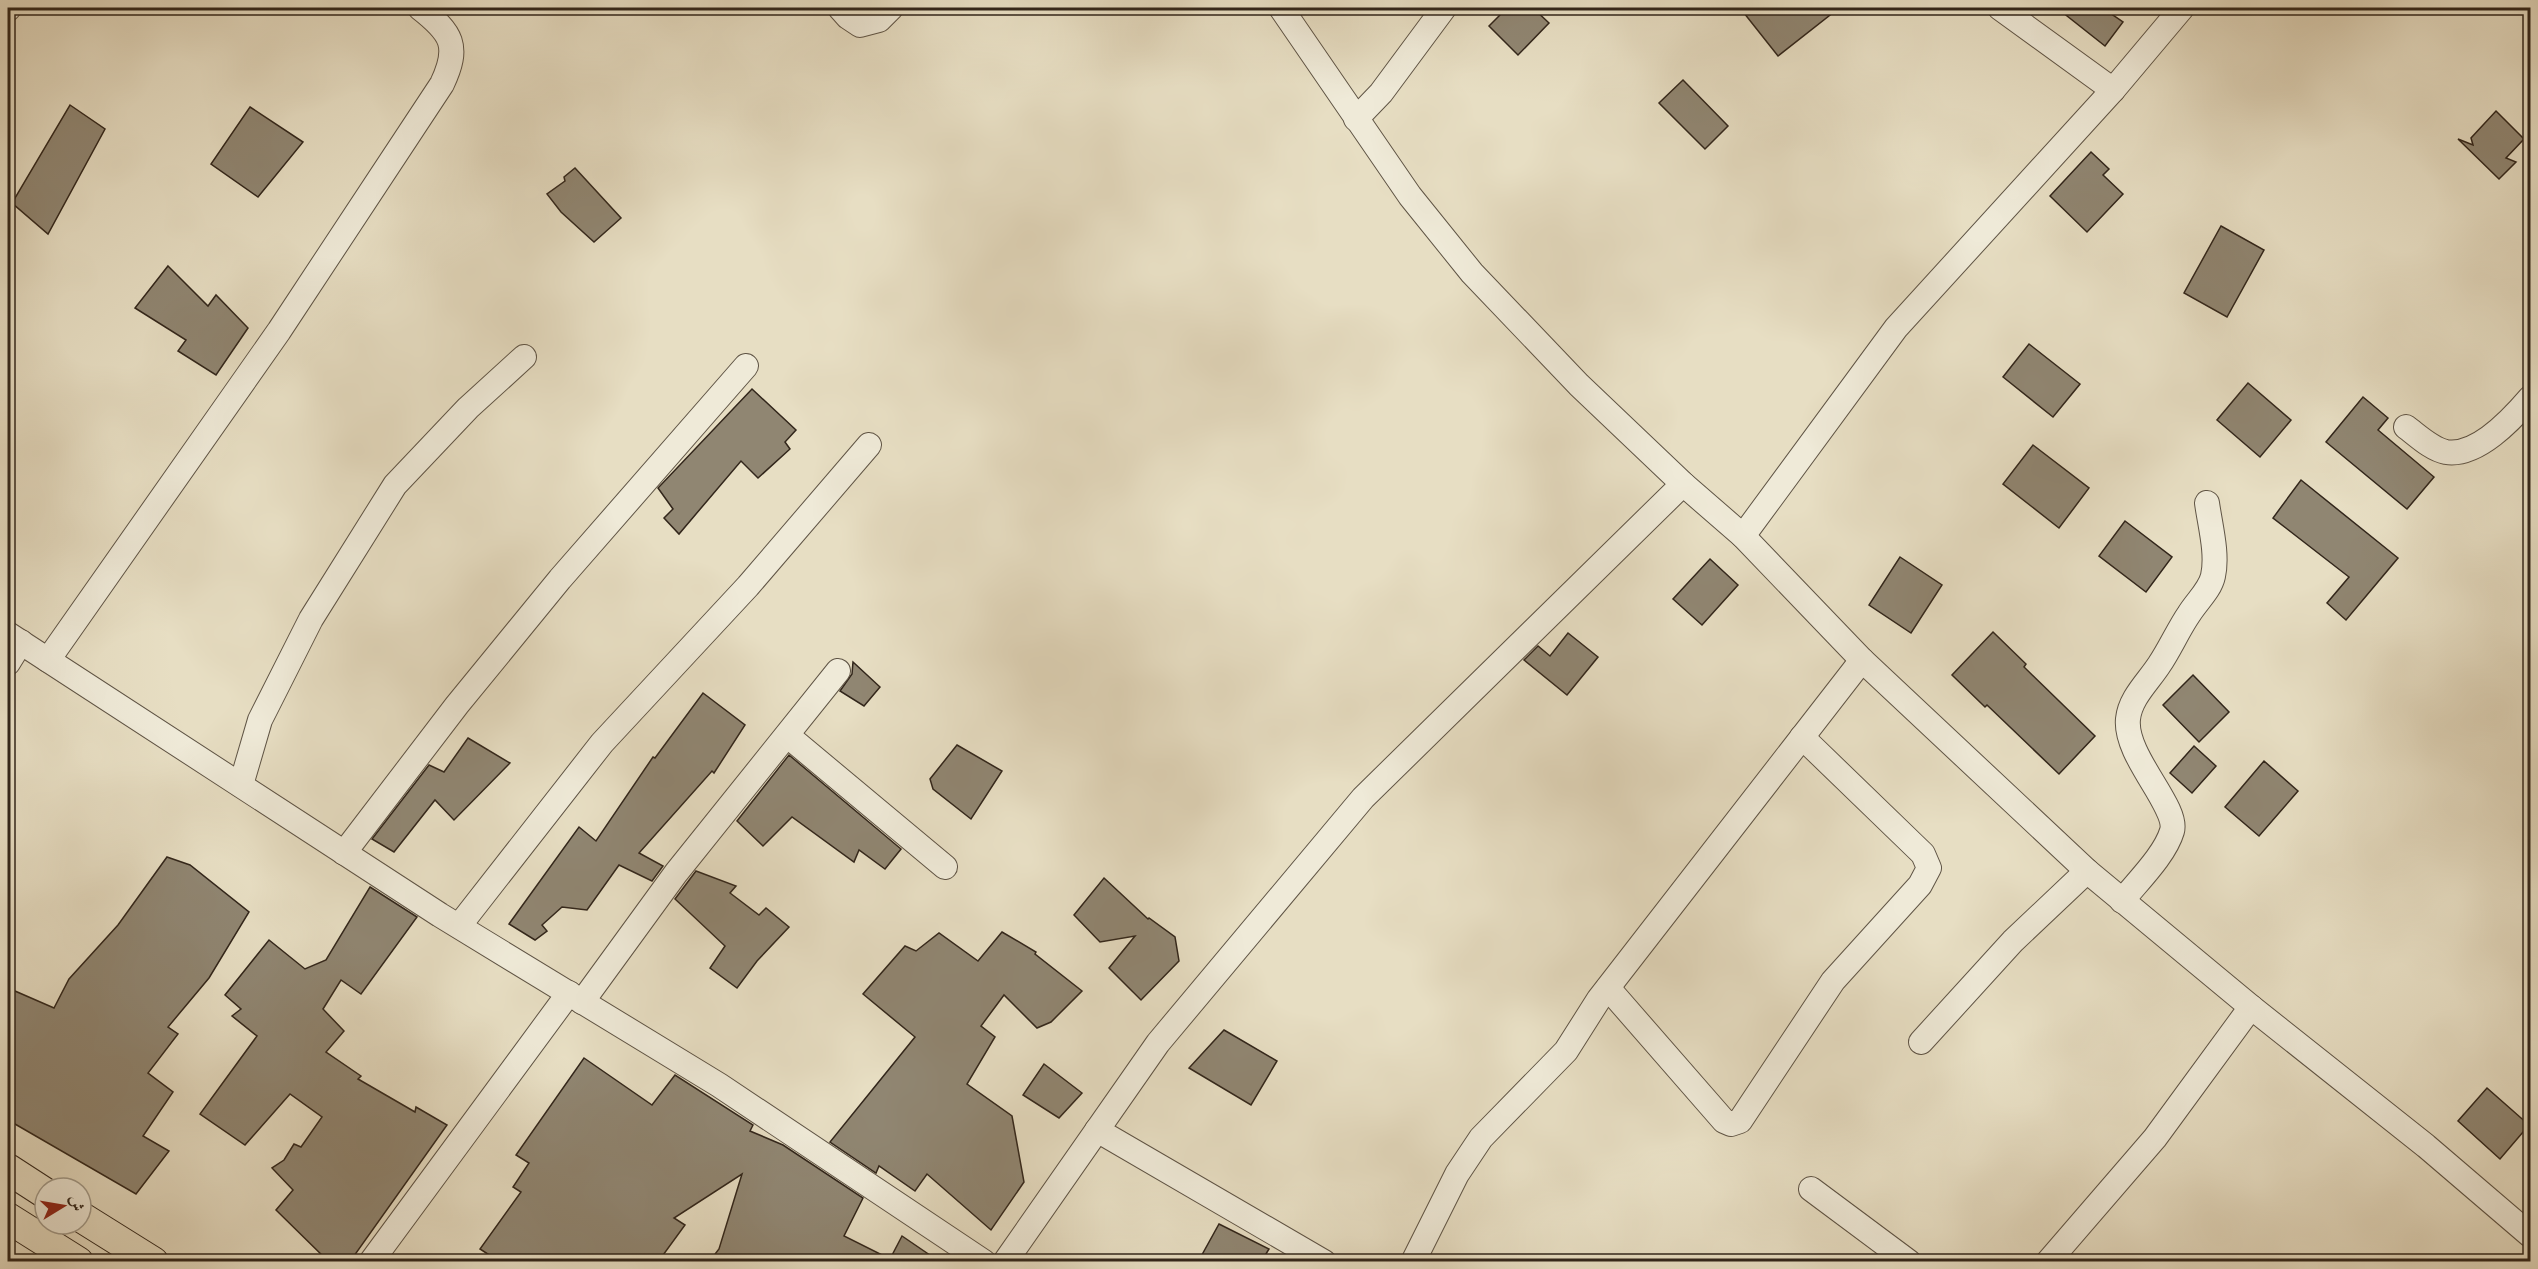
<svg xmlns="http://www.w3.org/2000/svg" width="2538" height="1269" font-family="'IM FELL French Canon',Amiri,serif">
<rect width="100%" height="100%" fill="#e7dec3"/>
<filter id="stains"><feTurbulence type="fractalNoise" baseFrequency=".00333" numOctaves="4"/><feColorMatrix values="0 0 0 0 .2 0 0 0 0 .09 0 0 0 0 .02 0 0 0 .5 -.17"/></filter>
<radialGradient id="worn" r=".72"><stop offset=".6" stop-color="#630" stop-opacity="0"/><stop offset="1" stop-color="#630" stop-opacity=".3"/></radialGradient>
<g fill="#908672" stroke="#32261b" stroke-width="1.5">
<path d="M1507 8H1533L1549 23 1518 55 1489 26Z"/>
<path d="M1740 8H1839L1778 56Z"/>
<path d="M2057 8H2119L2113 15 2123 22 2105 46Z"/>
<path d="M1683 80 1728 126 1705 149 1659 103Z"/>
<path d="M70 105 105 129 48 234 12 203Z"/>
<path d="M250 107 303 142 258 197 211 164Z"/>
<path d="M2496 111 2524 139 2506 158 2516 162 2499 179 2458 139 2473 145 2471 138Z"/>
<path d="M2091 152 2109 169 2103 175 2123 194 2087 232 2050 196Z"/>
<path d="M575 168 621 218 594 242 561 212 547 194 565 181 564 177Z"/>
<path d="M2221 226 2264 250 2227 317 2184 293Z"/>
<path d="M168 266 208 306 216 295 248 328 216 375 178 351 186 340 135 308Z"/>
<path d="M2029 344 2080 384 2053 417 2003 377Z"/>
<path d="M2248 383 2291 420 2260 457 2217 420Z"/>
<path d="M752 389 796 430 785 442 790 449 758 478 741 461 679 534 664 518 673 509 658 488Z"/>
<path d="M2363 397 2388 418 2378 430 2434 477 2407 509 2326 442Z"/>
<path d="M2033 445 2089 488 2059 528 2003 484Z"/>
<path d="M2301 480 2398 558 2346 620 2327 603 2349 577 2273 518Z"/>
<path d="M2125 521 2172 557 2146 592 2099 556Z"/>
<path d="M1900 557 1942 585 1911 633 1869 605Z"/>
<path d="M1710 559 1738 585 1702 625 1673 599Z"/>
<path d="M1993 632 2026 664 2024 667 2095 736 2059 774 1987 705 1985 707 1952 675Z"/>
<path d="M1568 633 1598 657 1567 695 1524 660 1538 646 1550 656Z"/>
<path d="M853 662 880 687 864 706 840 691 852 674Z"/>
<path d="M2193 675 2229 712 2199 742 2163 705Z"/>
<path d="M703 693 745 725 714 773 712 771 639 853 663 866 652 881 619 865 587 910 562 907 542 925 547 931 535 940 509 924 579 827 596 841 653 757 655 758Z"/>
<path d="M468 738 510 763 454 820 435 800 394 852 372 839 429 765 444 772Z"/>
<path d="M957 745 1002 771 971 819 933 789 930 779Z"/>
<path d="M2194 746 2216 766 2192 793 2170 773Z"/>
<path d="M789 755 901 849 885 869 859 850 854 862 792 817 763 846 737 821Z"/>
<path d="M2264 761 2298 791 2259 836 2225 807Z"/>
<path d="M167 857 190 865 249 912 209 978 168 1027 178 1034 148 1073 173 1092 143 1136 169 1151 136 1194 8 1120V988L54 1008 69 979 118 925Z"/>
<path d="M696 871 736 886 730 893 759 915 766 908 789 927 757 961 737 988 710 968 725 946 675 899Z"/>
<path d="M1104 878 1148 919 1149 918 1175 937 1179 961 1141 1000 1109 968 1135 936 1100 942 1074 915Z"/>
<path d="M370 887 417 917 361 994 341 980 323 1009 344 1031 326 1052 361 1076 358 1079 415 1112 416 1107 447 1125 354 1256 342 1262H329L276 1210 293 1190 272 1168 284 1160 294 1144 301 1147 322 1117 290 1094 245 1145 200 1114 257 1036 232 1016 241 1009 225 995 269 940 305 969 326 960Z"/>
<path d="M1002 932 1036 952 1035 954 1082 991 1051 1022 1037 1028 1004 995 981 1026 995 1037 967 1084 1012 1116 1024 1182 991 1230 927 1174 915 1191 879 1166 876 1173 830 1142 915 1037 863 994 905 946 916 951 939 933 978 961Z"/>
<path d="M1224 1030 1277 1061 1251 1105 1189 1068Z"/>
<path d="M584 1058 652 1105 675 1075 753 1125 750 1131 783 1145 863 1198 844 1236 890 1259 902 1236 940 1262H709L719 1249 742 1174 674 1218 685 1225 658 1262H500L480 1249 521 1192 513 1187 529 1163 516 1155Z"/>
<path d="M1044 1064 1082 1093 1059 1118 1023 1095Z"/>
<path d="M2487 1088 2529 1125 2500 1159 2458 1121Z"/>
<path d="M1219 1224 1269 1249 1261 1262H1198Z"/>
</g>
<g fill="none" stroke-linecap="round" stroke-linejoin="round">
<defs>
<g id="minor">
<path d="M840 8 848 17 860 25 879 20 891 8"/>
<path d="M1281 8 1410 196 1472 273 1579 385 1682 483 1743 536 1862 660 2087 871 2251 1007 2426 1146 2530 1235"/>
<path d="M2000 8 2113 90"/>
<path d="M8 9 9 8"/>
<path d="M1356 119 1381 93 1444 8"/>
<path d="M2406 427C2417 435 2431 449 2446 452 2477 457 2512 419 2530 398"/>
<path d="M1743 536 1896 328 2113 90 2182 8"/>
<path d="M8 634 440 915 719 1085 984 1262"/>
<path d="M48 660 279 331 442 84C460 46 452 33 420 8"/>
<path d="M8 663 21 642"/>
<path d="M788 736 945 867"/>
<path d="M241 785 260 720 311 619 395 485 468 408 524 357"/>
<path d="M344 853 457 705 560 579 746 366"/>
<path d="M2122 901C2137 882 2165 855 2172 831 2179 807 2124 756 2128 719 2130 698 2148 682 2159 665 2170 649 2178 630 2189 614 2197 601 2210 590 2213 576 2218 554 2210 525 2207 503"/>
<path d="M459 926 602 743 748 586 869 445"/>
<path d="M1608 988 1724 1121 1731 1124 1740 1121 1833 981 1920 885 1929 868 1923 854 1802 737"/>
<path d="M582 1002 676 873 838 671"/>
<path d="M1921 1042 2013 941 2087 871"/>
<path d="M1097 1130 1324 1262"/>
<path d="M1811 1189 1909 1262"/>
<path d="M371 1262 569 993"/>
<path d="M1005 1262 1158 1043 1363 798 1683 484"/>
<path d="M1413 1262 1457 1174 1481 1138 1566 1051 1599 999 1862 660"/>
<path d="M2048 1262 2155 1138 2251 1007"/>
</g>
<g id="major">
<path d="M8 1169 45 1193"/>
<path d="M81 1217 153 1262"/>
<path d="M8 1218 78 1262"/>
</g>
</defs>
<use href="#minor" stroke="#5f5445" stroke-width="26"/>
<use href="#major" stroke="#32261b" stroke-width="32"/>
<use href="#minor" stroke="#efead8" stroke-width="24"/>
<use href="#major" stroke="#e7dec3" stroke-width="30"/>
</g>
<rect width="2538" height="1269" fill="none" stroke="#e7dec3" stroke-width="30"/>
<rect x="9" y="9" width="2520" height="1251" fill="none" stroke="#32261b" stroke-width="3"/>
<rect x="15" y="15" width="2508" height="1239" fill="none" stroke="#32261b" stroke-width="1.5"/>
<g transform="translate(63 1206) rotate(79)"><circle r="28" fill="#efead8" stroke="#a39c8c" stroke-width="1.5"/>
<path d="M0-4.5L10 22L0 15L-10 22Z" fill="#8f2418"/>
<text y="-9" font-size="16" font-weight="bold" text-anchor="middle" fill="#32261b">ش</text>
</g>
<rect width="100%" height="100%" filter="url(#stains)"/>
<rect width="100%" height="100%" fill="url(#worn)"/>
</svg>
